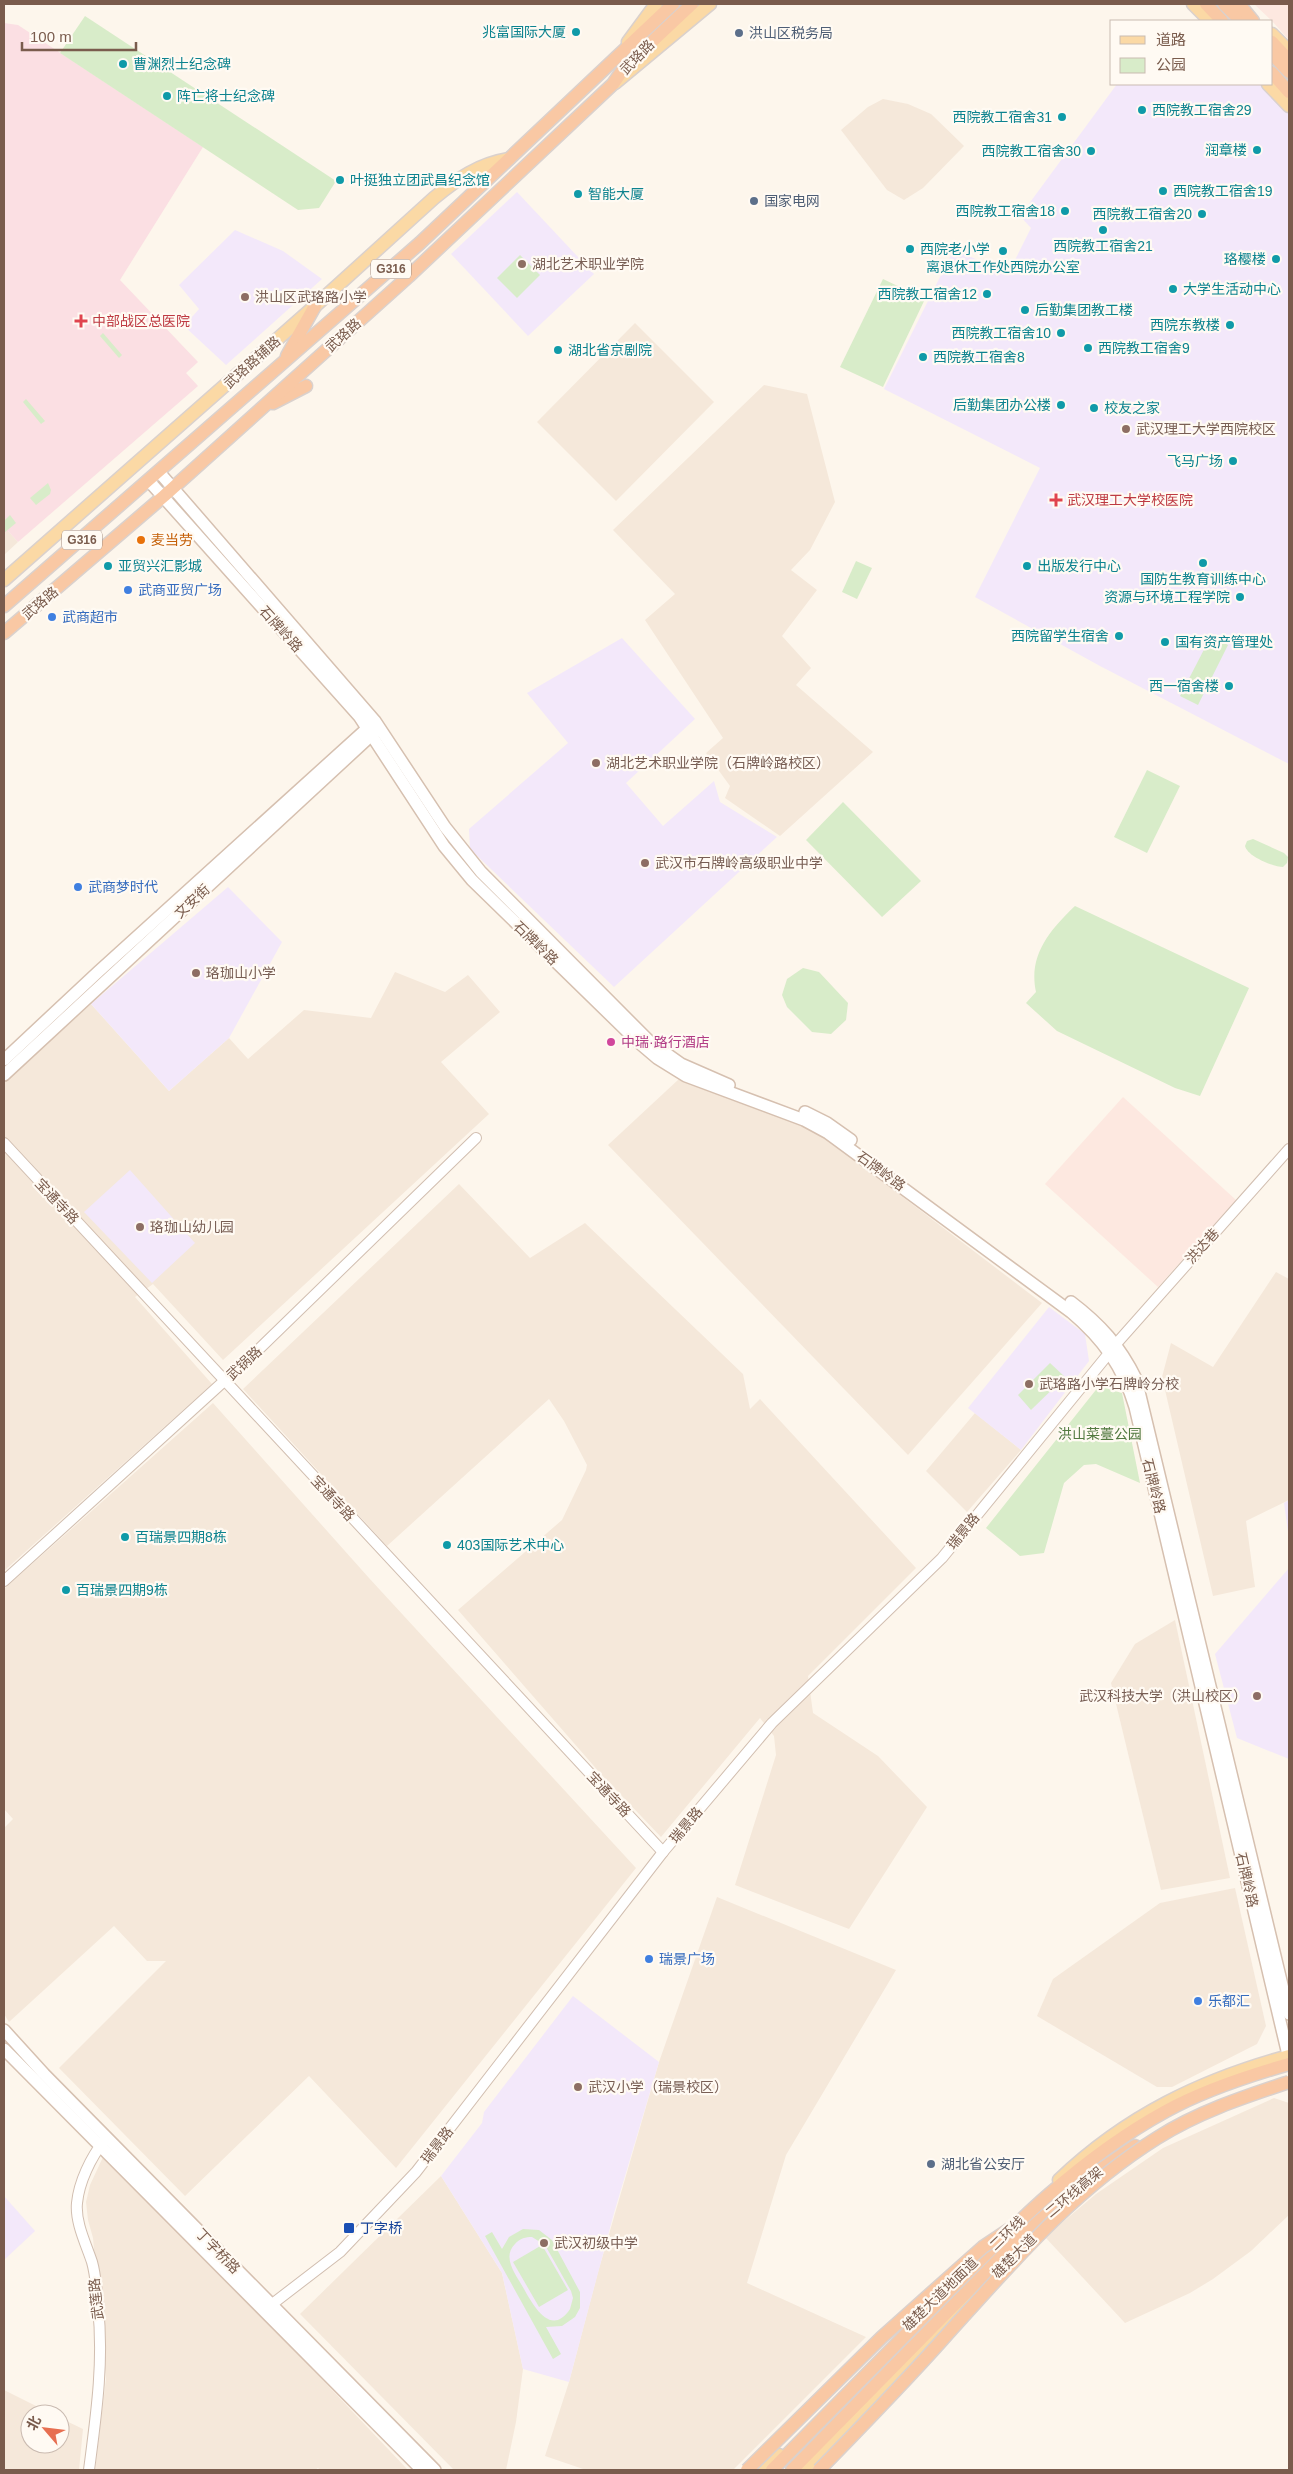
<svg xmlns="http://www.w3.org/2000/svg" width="1293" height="2474" font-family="Arial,'Noto Sans SC',sans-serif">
<rect width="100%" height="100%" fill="#fdf6ec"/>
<g fill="#f5e8da">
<path d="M883 99 908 104 931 114 964 146 923 188 904 200 887 190 841 130 868 107Z"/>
<path d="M635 323 714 402 616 501 537 422Z"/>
<path d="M764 385 807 394 835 502 810 550 791 570 817 590 782 636 811 668 796 685 873 752 780 836 725 798 730 786 706 753 723 738 645 620 675 594 613 530Z"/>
<path d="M7 530 18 542 4 555V533Z"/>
<path d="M395 972 445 992 468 975 500 1012 441 1062 489 1114 223 1360 153 1284 135 1297 212 1384 4 1571V1083L91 1004 169 1091 229 1038 248 1059 304 1010 371 1018Z"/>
<path d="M679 1079 816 1131 1042 1303 908 1455 608 1145Z"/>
<path d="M459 1184 530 1258 585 1223 743 1374 750 1409 760 1399 916 1568 808 1676 813 1713 878 1756 927 1807 849 1929 735 1885 776 1755 774 1736 760 1718 661 1837 600 1773 458 1610 562 1520 586 1470 587 1465 564 1421 549 1399 387 1546 243 1389Z"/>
<path d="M1276 1272 1289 1279V1500L1246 1521 1255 1587 1213 1596 1162 1377 1171 1343 1213 1367Z"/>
<path d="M213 1403 369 1578 636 1868 396 2168 309 2076 185 2196 59 2068 166 1961H147L114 1926 9 2022 4 2014V1828L13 1819 4 1809V1589Z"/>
<path d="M975 1413 1021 1450 967 1512 926 1471Z"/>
<path d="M1175 1620 1230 1878 1161 1890 1111 1683 1135 1644Z"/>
<path d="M1235 1888 1266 2026 1257 2044 1172 2087H1157L1037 2016 1053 1979 1160 1903Z"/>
<path d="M717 1897 896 1970 786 2155 747 2283 866 2337 733 2470H586L545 2456 569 2382 598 2272 659 2062Z"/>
<path d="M1274 2098 1289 2103V2215L1251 2251 1213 2279 1190 2293 1125 2323 1045 2237 1096 2194 1163 2148Z"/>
<path d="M103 2157 296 2352 408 2470H320L318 2468 315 2470H95L106 2379 93 2238 88 2220 86 2202 90 2185Z"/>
<path d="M441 2176 502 2273 523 2369 516 2422 506 2470H454L300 2314Z"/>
<path d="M4 2390 52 2414H30V2444H60V2418L83 2429 79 2470H4Z"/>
</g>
<g fill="#fde8e0">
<path d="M1254 4H1289V40L1272 21Z"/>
<path d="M1123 1097 1236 1200 1158 1287 1045 1184Z"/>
</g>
<g fill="#f3e8fa">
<path d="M1117 84H1262L1289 112V764L1100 666 975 597 1040 468 884 389 954 249 1008 274 1031 228 1020 216Z"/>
<path d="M517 192 594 274 528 336 451 254Z"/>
<path d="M235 230 283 251 322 279 226 365 184 326 199 309 179 285Z"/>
<path d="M622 638 695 719 626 783 663 826 714 781 720 802 777 837 614 987 470 849 469 829 568 743 527 693Z"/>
<path d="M228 887 282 942 229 1038 169 1091 91 1004Z"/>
<path d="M130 1170 195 1243 152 1283 84 1212Z"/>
<path d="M1049 1307 1085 1334 1089 1361 1021 1450 968 1408Z"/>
<path d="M1289 1500V1539L1284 1503Z"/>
<path d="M1289 1568V1759L1237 1738 1215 1654Z"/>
<path d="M573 1996 659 2062 614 2213 569 2382 523 2369 502 2273 441 2176 482 2123 484 2112Z"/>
<path d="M4 2196 35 2231 4 2260Z"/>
</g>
<path fill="#fbdfe3" d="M4 23 18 25 203 147 120 280 198 362 186 373 198 386 18 542 8 531 4 533Z"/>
<g fill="#d8ecc9" fill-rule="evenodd">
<path d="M85 16 336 181 319 208 298 210 60 53Z"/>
<path d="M520 255 540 275 517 298 497 278Z"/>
<path d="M883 279 925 299 883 387 840 367Z"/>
<path d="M103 333 122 355 119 358 100 336Z"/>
<path d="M26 399 45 421 41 424 23 402Z"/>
<path d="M48 483 51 490 50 494 36 505 30 498Z"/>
<path d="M10 515 16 523 4 533V521Z"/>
<path d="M856 561 872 568 857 599 842 592Z"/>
<path d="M1211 636 1228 645 1198 705 1180 696Z"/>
<path d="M1147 770 1180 786 1147 853 1114 837Z"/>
<path d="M843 802 921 881 882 917 806 840Z"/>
<path d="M1253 839 1284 853 1288 857 1287 863 1283 867C1273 867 1247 856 1245 846L1247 841Z"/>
<path d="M1075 906 1249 988 1200 1096 1175 1088 1057 1031 1026 1003 1036 992C1028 955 1050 930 1075 906Z"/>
<path d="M803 968 819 972 848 1003 846 1020 831 1034 812 1032 787 1007 782 995 787 979Z"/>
<path d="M1050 1363 1065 1377 1031 1410 1018 1395Z"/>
<path d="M1099 1386 1122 1393 1140 1483 1096 1464 1084 1465 1064 1483 1044 1553 1020 1556 986 1528Z"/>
<path d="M523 2229 539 2230 552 2240 580 2292V2308L575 2317 562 2326 546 2327 561 2354 553 2359 485 2236 492 2232 502 2249 509 2237ZM532 2237 545 2245 571 2291 573 2298 570 2309C551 2338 533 2305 524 2289 517 2276 501 2258 515 2244 520 2238 526 2237 532 2237Z"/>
<path d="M542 2245 568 2290 539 2307 513 2262Z"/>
</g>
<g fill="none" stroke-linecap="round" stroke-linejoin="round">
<defs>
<g id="tertiary">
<path d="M4 1143 663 1852"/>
<path d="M1116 1344 1289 1149"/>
<path d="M4 1581 255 1353 476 1138"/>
<path d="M271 2305 340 2252 416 2172 663 1852 772 1723 942 1558 1110 1352"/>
<path d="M89 2470C96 2416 104 2362 98 2307 97 2293 96 2276 92 2262 86 2244 75 2222 77 2203 79 2182 91 2157 104 2141"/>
</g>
<g id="secondary">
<path d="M159 472 375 721 445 827 481 872 650 1042 681 1064 729 1085"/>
<path d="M149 481 359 716 444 846 472 880 637 1041 657 1058 686 1076 804 1120 828 1133 1071 1312C1103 1339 1123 1367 1135 1407L1289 2059"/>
<path d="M4 1060 98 972 372 724"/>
<path d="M4 1075 377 730"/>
<path d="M805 1112 827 1123 851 1140"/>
<path d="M1071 1302C1100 1324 1120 1346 1136 1379L1289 2014"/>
<path d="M4 2030 44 2074 435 2470"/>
<path d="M4 2049 422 2470"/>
</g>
<g id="primary">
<path d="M1193 4 1210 21"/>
<path d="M1272 34 1286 48"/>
<path d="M628 42 656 4"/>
<path d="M615 83 710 4"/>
<path d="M1268 84 1289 106"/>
<path d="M4 580 315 306 434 198C457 179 479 164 509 159"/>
<path d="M1059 2180C1126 2116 1201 2080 1289 2056"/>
<path d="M763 2470 779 2455"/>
<path d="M803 2470 978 2292"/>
</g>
<g id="trunk">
<path d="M1206 4 1222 21"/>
<path d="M1224 4 1241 21"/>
<path d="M1239 4 1253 21"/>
<path d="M1272 42 1286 57"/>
<path d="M1272 54 1289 72"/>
<path d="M1272 73 1289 92"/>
<path d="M287 356 315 306"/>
<path d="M273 403 306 386"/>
<path d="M4 606 420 243 673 4"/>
<path d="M4 633 164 496 409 276 613 84 624 68 692 4"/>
<path d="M772 2470C828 2414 884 2357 940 2300 1009 2230 1078 2159 1166 2111 1204 2090 1247 2076 1289 2064"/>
<path d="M792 2470 1017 2241 1084 2181 1135 2146"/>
</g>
</defs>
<use href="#tertiary" stroke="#d1beb0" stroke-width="12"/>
<use href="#secondary" stroke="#d6c0b0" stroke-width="14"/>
<use href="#primary" stroke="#dad1cd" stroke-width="15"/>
<use href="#trunk" stroke="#dad1cd" stroke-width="15"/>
<use href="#tertiary" stroke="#fff" stroke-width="10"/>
<use href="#secondary" stroke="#fff" stroke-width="11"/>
<use href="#primary" stroke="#fbd9a5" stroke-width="12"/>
<use href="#trunk" stroke="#f9c8a4" stroke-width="12"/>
<defs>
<g id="trunk-bridge">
<path d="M747 2470 882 2337 983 2247 1010 2229"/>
<path d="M819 2470C861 2427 903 2384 943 2339 1010 2265 1072 2191 1157 2138 1198 2112 1244 2097 1289 2082"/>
</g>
</defs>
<use href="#trunk-bridge" stroke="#dad1cd" stroke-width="15" stroke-linecap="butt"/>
<use href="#trunk-bridge" stroke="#f9c8a4" stroke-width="12"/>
</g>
<g fill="#0f9aa8" stroke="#fffaf3" stroke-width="2">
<circle cx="576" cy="32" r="5"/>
<circle cx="123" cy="64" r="5"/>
<circle cx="167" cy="96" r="5"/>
<circle cx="1142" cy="110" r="5"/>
<circle cx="1062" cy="117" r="5"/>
<circle cx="1257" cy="150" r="5"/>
<circle cx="1091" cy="151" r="5"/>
<circle cx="340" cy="180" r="5"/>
<circle cx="1163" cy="191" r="5"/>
<circle cx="578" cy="194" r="5"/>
<circle cx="1065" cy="211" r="5"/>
<circle cx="1202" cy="214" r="5"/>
<circle cx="1103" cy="230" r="5"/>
<circle cx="910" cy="249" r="5"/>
<circle cx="1003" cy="251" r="5"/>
<circle cx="1276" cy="259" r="5"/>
<circle cx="1173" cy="289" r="5"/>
<circle cx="987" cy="294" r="5"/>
<circle cx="1025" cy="310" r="5"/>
<circle cx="1230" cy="325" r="5"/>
<circle cx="1061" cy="333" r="5"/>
<circle cx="1088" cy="348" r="5"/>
<circle cx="558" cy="350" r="5"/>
<circle cx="923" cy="357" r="5"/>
<circle cx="1061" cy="405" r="5"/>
<circle cx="1094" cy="408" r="5"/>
<circle cx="1233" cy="461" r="5"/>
<circle cx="1203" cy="563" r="5"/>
<circle cx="108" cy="566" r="5"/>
<circle cx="1027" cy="566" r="5"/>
<circle cx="1240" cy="597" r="5"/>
<circle cx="1119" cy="636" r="5"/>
<circle cx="1165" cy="642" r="5"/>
<circle cx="1229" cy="686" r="5"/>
<circle cx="125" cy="1537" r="5"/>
<circle cx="447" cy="1545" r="5"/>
<circle cx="66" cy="1590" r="5"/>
</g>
<g fill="#5c6f8a" stroke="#fffaf3" stroke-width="2">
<circle cx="739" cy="33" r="5"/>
<circle cx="754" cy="201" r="5"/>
<circle cx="931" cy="2164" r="5"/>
</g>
<g fill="#8d6e63" stroke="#fffaf3" stroke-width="2">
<circle cx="522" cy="264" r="5"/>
<circle cx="245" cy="297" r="5"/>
<circle cx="1126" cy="429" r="5"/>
<circle cx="596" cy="763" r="5"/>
<circle cx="645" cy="863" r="5"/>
<circle cx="196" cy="973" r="5"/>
<circle cx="140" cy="1227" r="5"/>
<circle cx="1029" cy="1384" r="5"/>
<circle cx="1257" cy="1696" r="5"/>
<circle cx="578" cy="2087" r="5"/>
<circle cx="544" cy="2243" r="5"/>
</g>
<g fill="#e0444e" stroke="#fffaf3" stroke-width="2">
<path d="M78.5 313.5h5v5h5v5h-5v5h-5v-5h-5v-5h5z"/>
<path d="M1053.5 492.5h5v5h5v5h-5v5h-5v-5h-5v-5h5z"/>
</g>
<circle fill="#e8710a" stroke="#fffaf3" stroke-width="2" cx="141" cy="540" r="5"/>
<g fill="#3f7fe0" stroke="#fffaf3" stroke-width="2">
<circle cx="128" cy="590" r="5"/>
<circle cx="52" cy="617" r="5"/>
<circle cx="78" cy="887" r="5"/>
<circle cx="649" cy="1959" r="5"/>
<circle cx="1198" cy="2001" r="5"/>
</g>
<circle fill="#d1479c" stroke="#fffaf3" stroke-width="2" cx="611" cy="1042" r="5"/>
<rect fill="#1a4fb4" stroke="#fffaf3" stroke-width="2" x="343" y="2222" width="12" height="12" rx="2.5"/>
<g text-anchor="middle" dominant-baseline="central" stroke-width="4.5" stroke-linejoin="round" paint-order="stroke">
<g fill="#fffaf3" stroke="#a28b7f" stroke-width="1">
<rect x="371" y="259.5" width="40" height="19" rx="4"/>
<rect x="62" y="530.5" width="40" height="19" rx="4"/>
</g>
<g font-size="12" font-weight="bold" fill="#7a5c4d">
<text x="391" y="269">G316</text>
<text x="82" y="540">G316</text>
</g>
<g font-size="14" fill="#0d838f" stroke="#fffaf3" text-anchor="start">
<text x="566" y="32" text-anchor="end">兆富国际大厦</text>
<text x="133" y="64">曹渊烈士纪念碑</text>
<text x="177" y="96">阵亡将士纪念碑</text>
<text x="1152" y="110">西院教工宿舍29</text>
<text x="1052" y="117" text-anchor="end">西院教工宿舍31</text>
<text x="1247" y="150" text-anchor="end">润章楼</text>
<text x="1081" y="151" text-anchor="end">西院教工宿舍30</text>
<text x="350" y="180">叶挺独立团武昌纪念馆</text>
<text x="1173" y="191">西院教工宿舍19</text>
<text x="588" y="194">智能大厦</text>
<text x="1055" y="211" text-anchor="end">西院教工宿舍18</text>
<text x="1192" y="214" text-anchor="end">西院教工宿舍20</text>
<text x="1103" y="246" text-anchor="middle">西院教工宿舍21</text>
<text x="920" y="249">西院老小学</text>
<text x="1266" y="259" text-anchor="end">珞樱楼</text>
<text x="1003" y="267" text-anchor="middle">离退休工作处西院办公室</text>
<text x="1183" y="289">大学生活动中心</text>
<text x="977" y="294" text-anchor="end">西院教工宿舍12</text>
<text x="1035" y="310">后勤集团教工楼</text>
<text x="1220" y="325" text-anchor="end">西院东教楼</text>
<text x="1051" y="333" text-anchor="end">西院教工宿舍10</text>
<text x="1098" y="348">西院教工宿舍9</text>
<text x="568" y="350">湖北省京剧院</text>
<text x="933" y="357">西院教工宿舍8</text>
<text x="1051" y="405" text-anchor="end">后勤集团办公楼</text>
<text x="1104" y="408">校友之家</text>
<text x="1223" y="461" text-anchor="end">飞马广场</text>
<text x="118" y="566">亚贸兴汇影城</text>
<text x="1037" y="566">出版发行中心</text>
<text x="1203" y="579" text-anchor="middle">国防生教育训练中心</text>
<text x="1230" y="597" text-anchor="end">资源与环境工程学院</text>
<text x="1109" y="636" text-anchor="end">西院留学生宿舍</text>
<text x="1175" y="642">国有资产管理处</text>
<text x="1219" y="686" text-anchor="end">西一宿舍楼</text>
<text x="135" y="1537">百瑞景四期8栋</text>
<text x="457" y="1545">403国际艺术中心</text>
<text x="76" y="1590">百瑞景四期9栋</text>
</g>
<g font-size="14" fill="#4e5e75" stroke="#fffaf3" text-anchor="start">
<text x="749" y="33">洪山区税务局</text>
<text x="764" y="201">国家电网</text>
<text x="941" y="2164">湖北省公安厅</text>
</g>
<g font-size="14" fill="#7a5c4d" stroke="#fffaf3">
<text transform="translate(637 57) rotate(-46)">武珞路</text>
<text transform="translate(343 335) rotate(-42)">武珞路</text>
<text transform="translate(252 362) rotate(-42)">武珞路辅路</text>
<text transform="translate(40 603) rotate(-40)">武珞路</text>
<text transform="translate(281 629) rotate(48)">石牌岭路</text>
<text transform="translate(192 901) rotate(-43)">文安街</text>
<text transform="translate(536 943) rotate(44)">石牌岭路</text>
<text transform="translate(881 1171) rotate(36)">石牌岭路</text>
<text transform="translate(57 1201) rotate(47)">宝通寺路</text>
<text transform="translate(1202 1246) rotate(-48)">洪达巷</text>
<text transform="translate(244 1363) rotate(-43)">武锅路</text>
<text transform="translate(1154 1486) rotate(76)">石牌岭路</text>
<text transform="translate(333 1498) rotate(47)">宝通寺路</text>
<text transform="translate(963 1531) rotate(-51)">瑞景路</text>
<text transform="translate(609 1794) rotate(47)">宝通寺路</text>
<text transform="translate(686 1825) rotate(-50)">瑞景路</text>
<text transform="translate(1247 1880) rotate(77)">石牌岭路</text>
<text transform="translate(437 2145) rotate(-52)">瑞景路</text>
<text transform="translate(1074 2192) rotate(-40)">二环线高架</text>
<text transform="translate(1007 2233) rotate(-44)">二环线</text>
<text transform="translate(218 2251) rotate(46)">丁字桥路</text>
<text transform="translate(1014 2256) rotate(-45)">雄楚大道</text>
<text transform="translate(940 2294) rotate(-44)">雄楚大道地面道</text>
<text transform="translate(96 2299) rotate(-96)">武莲路</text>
</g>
<g font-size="14" fill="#785e54" stroke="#fffaf3" text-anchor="start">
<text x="532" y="264">湖北艺术职业学院</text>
<text x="255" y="297">洪山区武珞路小学</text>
<text x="1136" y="429">武汉理工大学西院校区</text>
<text x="606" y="763">湖北艺术职业学院（石牌岭路校区）</text>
<text x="655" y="863">武汉市石牌岭高级职业中学</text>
<text x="206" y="973">珞珈山小学</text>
<text x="150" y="1227">珞珈山幼儿园</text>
<text x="1039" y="1384">武珞路小学石牌岭分校</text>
<text x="1247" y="1696" text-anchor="end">武汉科技大学（洪山校区）</text>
<text x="588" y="2087">武汉小学（瑞景校区）</text>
<text x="554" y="2243">武汉初级中学</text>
</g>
<g font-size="14" fill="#be3a42" stroke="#fffaf3" text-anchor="start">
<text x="92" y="321">中部战区总医院</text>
<text x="1067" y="500">武汉理工大学校医院</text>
</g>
<g font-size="14" fill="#c56008" stroke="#fffaf3" text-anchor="start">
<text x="151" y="540">麦当劳</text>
</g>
<g font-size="14" fill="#366cbe" stroke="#fffaf3" text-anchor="start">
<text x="138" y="590">武商亚贸广场</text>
<text x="62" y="617">武商超市</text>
<text x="88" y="887">武商梦时代</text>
<text x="659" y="1959">瑞景广场</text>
<text x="1208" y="2001">乐都汇</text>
</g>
<g font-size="14" fill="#b23c85" stroke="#fffaf3" text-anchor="start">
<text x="621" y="1042">中瑞·路行酒店</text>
</g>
<g font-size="14" fill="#537a41" stroke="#fffaf3">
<text x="1100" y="1434">洪山菜薹公园</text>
</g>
<g font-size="14" fill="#164399" stroke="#fffaf3" text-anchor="start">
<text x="360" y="2228">丁字桥</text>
</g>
</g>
<rect width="1293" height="2474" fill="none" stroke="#7a5c4d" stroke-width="10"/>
<rect x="1110" y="20" width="162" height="65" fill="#fffaf3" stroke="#cabbb1"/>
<rect x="1120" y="36" width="25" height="8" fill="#fbd9a5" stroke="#cabbb1"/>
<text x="1156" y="45" font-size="15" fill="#7a5c4d">道路</text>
<rect x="1120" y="58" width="25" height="15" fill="#d8ecc9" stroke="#cabbb1"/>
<text x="1156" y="70" font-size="15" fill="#7a5c4d">公园</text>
<g transform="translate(45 2429) rotate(298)"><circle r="24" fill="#fffaf3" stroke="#cabbb1"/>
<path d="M0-4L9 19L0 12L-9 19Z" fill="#e76f51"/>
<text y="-8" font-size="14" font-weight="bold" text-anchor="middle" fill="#7a5c4d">北</text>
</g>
<path d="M22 42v8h114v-8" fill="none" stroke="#7a5c4d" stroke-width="2.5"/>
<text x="30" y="42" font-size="15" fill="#7a5c4d" stroke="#fffaf3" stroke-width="4" paint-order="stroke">100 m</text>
</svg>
